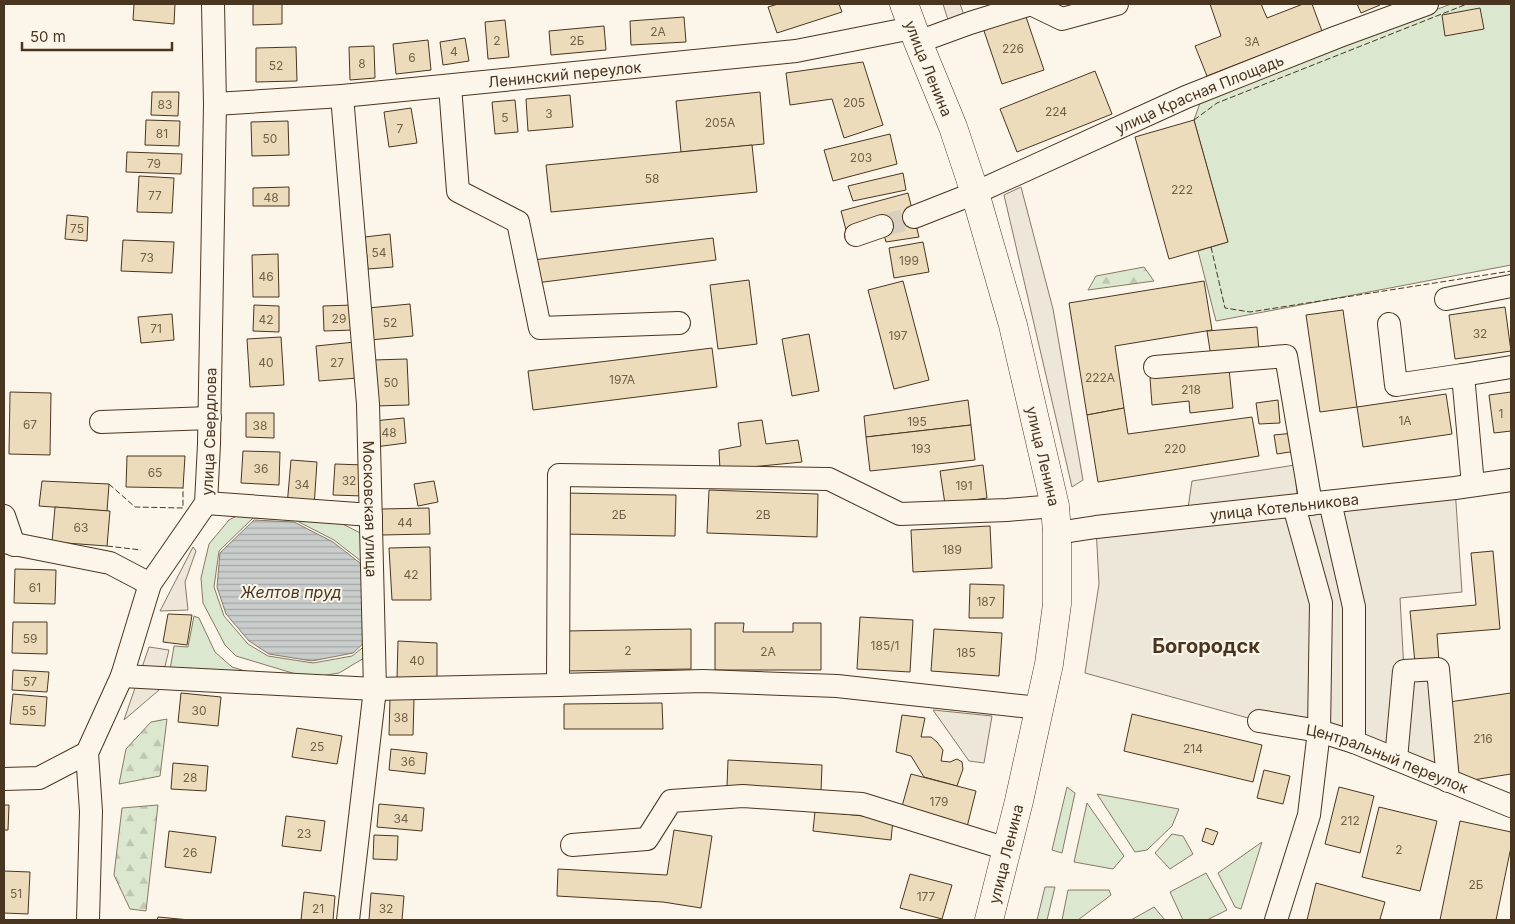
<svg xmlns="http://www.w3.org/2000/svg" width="1515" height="924" font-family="Inter,sans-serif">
<defs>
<pattern id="forest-firs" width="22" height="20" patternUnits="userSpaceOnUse" patternTransform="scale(1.25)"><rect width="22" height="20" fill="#dce7d0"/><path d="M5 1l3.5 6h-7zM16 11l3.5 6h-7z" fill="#bec7b2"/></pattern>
<pattern id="water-rules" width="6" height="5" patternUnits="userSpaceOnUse" patternTransform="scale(1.25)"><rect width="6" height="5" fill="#c9cecd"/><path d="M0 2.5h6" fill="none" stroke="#a5a8a6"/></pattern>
</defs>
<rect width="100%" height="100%" fill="#fbf6e9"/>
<g fill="#dce7d0" stroke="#887966">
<path d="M1451 4H1511V265L1216 321 1198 251 1228 242 1194 120 1202 97Z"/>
<path d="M244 512 331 518 368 537 361 561 334 540 295 520 253 518 219 551 214 587 224 616 248 644 268 656 313 663 352 656 371 641 364 658 339 673 309 678 236 656 225 645 203 603 201 578 209 544 229 520Z"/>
<path d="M194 616 199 618 215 652 232 667 278 681 169 676 174 646 188 647Z"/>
<path d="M1067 787 1075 793 1062 853 1052 850Z"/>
<path d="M1097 794 1179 809 1172 826 1147 850 1135 852Z"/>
<path d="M1087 803 1124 856 1113 869 1074 862Z"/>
<path d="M1172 834 1183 836 1193 854 1170 869 1155 853Z"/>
<path d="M1262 842 1241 909 1235 907 1218 873Z"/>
<path d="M1206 873 1227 910 1207 920H1183L1170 892Z"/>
<path d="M1045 887H1055L1047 920H1037Z"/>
<path d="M1068 890H1109L1111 895 1078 920H1062Z"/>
<path d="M1154 907 1165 920H1131Z"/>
</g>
<g fill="url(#forest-firs)" stroke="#887966">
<path d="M1144 267 1154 281 1088 290 1096 276Z"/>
<path d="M167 719 160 776 119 784 126 749 151 722Z"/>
<path d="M158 805 146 911 130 909 114 875 122 808Z"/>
</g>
<g fill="#ede7d9" stroke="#887966">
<path d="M943 4H960L964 15 948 20Z"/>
<path d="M1021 187 1053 309 1083 480 1072 487 1004 195Z"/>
<path d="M1295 465 1297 496 1188 508 1192 481Z"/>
<path d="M1455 488 1462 592 1400 598 1404 671 1438 669 1448 781 1259 721 1085 673 1099 584 1096 527Z"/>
<path d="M193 547 196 551 185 582 188 610 160 611Z"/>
<path d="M149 647 169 650 159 690 124 720Z"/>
<path d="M933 710 992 716 984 763 969 761Z"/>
</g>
<path fill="url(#water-rules)" stroke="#887966" d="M254 520 294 522 333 542 360 563 367 574 369 638 353 653 312 661 269 654 249 641 226 614 217 587 220 553Z"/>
<g fill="#ecdcbc" stroke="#4a3520">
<path d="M134 4H175L174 24 133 20Z"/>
<path d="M253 4H282V24L253 25Z"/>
<path d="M778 4H839L842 12 777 33 768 7Z"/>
<path d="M1210 4H1261L1267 18 1303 4H1312L1322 31 1207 76 1195 46 1221 36Z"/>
<path d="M1357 4H1380V5L1361 13Z"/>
<path d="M1480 8 1484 29 1445 36 1442 15Z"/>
<path d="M1024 11 1044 70 1002 84 982 25Z"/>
<path d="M684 17 686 42 631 45 630 21Z"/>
<path d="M505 20 509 57 488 59 485 22Z"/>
<path d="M604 26 606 50 551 55 549 31Z"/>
<path d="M465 38 469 61 443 65 440 42Z"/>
<path d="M428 40 431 70 396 74 393 44Z"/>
<path d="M374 46 375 78 350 80 349 47Z"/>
<path d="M296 47 297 81 256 82V48Z"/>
<path d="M863 62 883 125 844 138 832 99 790 105 786 73Z"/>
<path d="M1095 71 1112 114 1017 152 1000 109Z"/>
<path d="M152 92H179L178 116 151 115Z"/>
<path d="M760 92 764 144 681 152 676 101Z"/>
<path d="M570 95 573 127 528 131 526 99Z"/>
<path d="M515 100 518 132 495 134 492 102Z"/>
<path d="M411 108 417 143 389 147 384 112Z"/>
<path d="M146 120 180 121 179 146 145 145Z"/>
<path d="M1194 120 1228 242 1169 259 1135 137Z"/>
<path d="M288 121 289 155 252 156 251 122Z"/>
<path d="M890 134 897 164 833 181 824 150Z"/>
<path d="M752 145 757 192 551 212 546 165Z"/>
<path d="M127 152 182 154 181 174 126 172Z"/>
<path d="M903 173 906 190 853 201 848 186Z"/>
<path d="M139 176 174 178 172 213 137 212Z"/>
<path d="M289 187V206H253V188Z"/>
<path d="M908 193 919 237 886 242 881 223 846 230 841 211Z"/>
<path d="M67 215 88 217 87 241 65 239Z"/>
<path d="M390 234 393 267 368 269 365 237Z"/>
<path d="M713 238 716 260 536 283 533 260Z"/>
<path d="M123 240 174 242 172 273 121 271Z"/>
<path d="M923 242 929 272 894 278 889 248Z"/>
<path d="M278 254 279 297H253L252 255Z"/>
<path d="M749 280 757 344 718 349 710 285Z"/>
<path d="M903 281 929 380 894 389 868 290Z"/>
<path d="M1204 281 1212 330 1115 346 1124 408 1087 415 1069 303Z"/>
<path d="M410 304 413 336 370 340 368 308Z"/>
<path d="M254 305 279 306V332L253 331Z"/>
<path d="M353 305 354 330 324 331 323 306Z"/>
<path d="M1505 307 1511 351 1455 359 1449 315Z"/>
<path d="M1343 310 1357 407 1320 412 1306 315Z"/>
<path d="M172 314 174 340 141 343 138 317Z"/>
<path d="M1257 327 1259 351 1211 357 1207 331Z"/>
<path d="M809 334 819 391 792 396 782 339Z"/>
<path d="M281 337 284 385 250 387 247 339Z"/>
<path d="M355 342 358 378 319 381 316 346Z"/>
<path d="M712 348 717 387 533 410 528 371Z"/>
<path d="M407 359 409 405 375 406 373 360Z"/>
<path d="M1229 369 1233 408 1190 413 1189 401 1152 405 1150 378Z"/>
<path d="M10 392 51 393 50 455 9 454Z"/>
<path d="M1511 392V431L1494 433 1489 395Z"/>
<path d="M1446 394 1452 434 1363 447 1357 407Z"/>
<path d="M968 400 971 425 866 437 864 416Z"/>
<path d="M1278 400 1280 423 1259 424 1256 403Z"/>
<path d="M1124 408 1128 434 1252 417 1259 456 1098 482 1087 415Z"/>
<path d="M246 413H274V438L246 437Z"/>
<path d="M404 418 406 443 375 447 373 421Z"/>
<path d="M762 420 766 444 798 440 802 462 720 470 719 450 741 446 738 423Z"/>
<path d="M971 425 975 460 870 471 866 437Z"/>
<path d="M1294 433 1296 451 1277 454 1274 435Z"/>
<path d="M243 451 280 452 279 485 241 483Z"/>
<path d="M127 456H185L183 488 126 487Z"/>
<path d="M291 460 317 462 314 507 287 506Z"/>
<path d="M335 464 364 465 363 496 333 495Z"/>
<path d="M983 465 987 498 945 504 940 471Z"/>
<path d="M42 481 109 484 107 511 39 506Z"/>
<path d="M434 481 438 502 418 506 414 484Z"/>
<path d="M709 490 818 494 817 537 707 533Z"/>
<path d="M563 493 676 495 675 536 562 534Z"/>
<path d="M55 507 110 511 107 546 52 542Z"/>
<path d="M429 508 430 534 381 535V509Z"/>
<path d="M990 526 992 568 913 572 911 530Z"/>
<path d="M430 547 431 600H392L389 548Z"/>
<path d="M1493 551 1500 629 1437 634 1439 661 1415 663 1410 611 1476 605 1471 553Z"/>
<path d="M15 569 56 570 55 604 14 603Z"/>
<path d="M970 584 1004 585 1003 618H969Z"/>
<path d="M168 614 192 615 187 645 163 642Z"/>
<path d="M860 617 913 620 910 672 857 669Z"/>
<path d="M13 622H47V654L12 653Z"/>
<path d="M715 623H744L743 632H793V623H821V670H715Z"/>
<path d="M691 629V669L565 671V631Z"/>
<path d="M934 629 1002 633 999 676 931 671Z"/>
<path d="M398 641 437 643V678H397Z"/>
<path d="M13 670 49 672 47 692 12 690Z"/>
<path d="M181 693 221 697 218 726 178 722Z"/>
<path d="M1511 693V774L1460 782 1449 702Z"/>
<path d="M13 694 47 697 45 726 10 724Z"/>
<path d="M390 698 414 699 413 735H389Z"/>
<path d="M662 703 663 729H564V704Z"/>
<path d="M1132 714 1262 745 1253 782 1124 751Z"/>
<path d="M902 715 925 718 921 737H931L937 742 943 750 941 761 950 762 957 759 962 762 963 769 957 786 924 777 911 756 896 752Z"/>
<path d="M297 728 342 736 337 764 292 757Z"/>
<path d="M391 749 427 753 425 774 389 770Z"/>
<path d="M728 760 822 765 821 791 727 786Z"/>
<path d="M173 763 208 766 206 791 171 789Z"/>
<path d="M1264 770 1290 776 1283 804 1257 798Z"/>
<path d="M911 774 976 791 967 827 901 810Z"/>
<path d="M1339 787 1374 796 1360 853 1325 844Z"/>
<path d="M379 804 424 808 422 831 377 827Z"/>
<path d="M4 805H9L8 830H4Z"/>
<path d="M1379 807 1437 821 1420 891 1362 877Z"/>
<path d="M815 811 893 819 891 840 813 831Z"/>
<path d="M286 816 325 821 321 851 282 846Z"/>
<path d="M1460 821 1511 832V847L1496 920H1440Z"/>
<path d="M1206 828 1218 832 1213 845 1202 841Z"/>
<path d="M674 830 712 836 701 908 663 902 557 896 558 869 667 875Z"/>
<path d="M169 831 216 837 211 873 165 867Z"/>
<path d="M374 835 398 836 397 860 373 859Z"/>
<path d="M4 871 30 872 28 914 4 913Z"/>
<path d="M910 874 952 885 942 919 900 908Z"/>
<path d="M1316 883 1385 902 1380 919 1384 920H1307Z"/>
<path d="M304 892 335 896 333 920H301Z"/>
<path d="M371 893 404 896 402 920H369Z"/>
<path d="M158 917 190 920H157Z"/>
</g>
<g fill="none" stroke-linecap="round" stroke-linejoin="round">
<path stroke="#d8cfc1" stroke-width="22" stroke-dasharray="22 11" stroke-linecap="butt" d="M882 226 914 217"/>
<defs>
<g id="minor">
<path d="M918 42 970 23 1031 4 1062 19 1117 4"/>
<path d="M450 86 458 191 518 222 540 328 679 323"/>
<path id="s1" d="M342 96 368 404 375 689 348 920"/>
<path id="s2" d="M215 104 342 96 796 51 912 28"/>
<path id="s3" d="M914 217 975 193 1186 97 1337 37 1427 4"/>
<path d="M856 235 882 226"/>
<path d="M1446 299 1511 286"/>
<path d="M1389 324 1396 385 1463 375"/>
<path d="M1155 367 1286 356 1311 504"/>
<path d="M101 422 210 418"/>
<path d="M1473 485 1463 375 1511 367"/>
<path d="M1330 502 1354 607V742"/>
<path d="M206 503 371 515V525"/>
<path d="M4 516 14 545"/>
<path id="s4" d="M1057 533 1096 527 1455 488 1511 480"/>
<path d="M4 542 110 563 150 584"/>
<path d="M122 676 375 689 558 685"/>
<path d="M1039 708 837 686 703 681 558 685 559 475 829 479 900 514 1007 510 1055 506"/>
<path id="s5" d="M1259 721 1319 731 1354 742 1511 806"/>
<path d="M1396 759 1404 671 1438 669 1448 781"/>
<path d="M4 779 39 778 87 753"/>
<path d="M572 845 647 839 671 801 743 796 862 804 1007 849"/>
<path id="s6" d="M88 920 91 811 87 753 122 676 150 584 206 503 209 444 215 104 213 4"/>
<path d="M1276 920 1309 815 1319 731 1321 603 1294 506"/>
</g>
<g id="major">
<path id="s7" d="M904 4 918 42 953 127 975 193 1013 325 1055 506 1057 533V604L1049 664 1019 801 989 920"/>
</g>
</defs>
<use href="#minor" stroke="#4a3520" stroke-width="24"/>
<use href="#major" stroke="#4a3520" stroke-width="29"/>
<use href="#minor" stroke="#fbf6e9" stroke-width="22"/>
<use href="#major" stroke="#fbf6e9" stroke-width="28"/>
<g stroke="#4a3520" stroke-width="1" stroke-dasharray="6 2.5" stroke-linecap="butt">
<path d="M1194 120 1217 103 1467 4"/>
<path d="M1211 247 1225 308 1250 312 1511 271"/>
<path d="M109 484 135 507 183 508V488"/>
<path d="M107 546 141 550"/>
</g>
</g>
<g text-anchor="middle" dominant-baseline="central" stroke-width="4" stroke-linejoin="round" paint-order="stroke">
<g font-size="12" fill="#725f47">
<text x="658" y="31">2А</text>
<text x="497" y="40">2</text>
<text x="577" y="40">2Б</text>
<text x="1252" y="41">3А</text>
<text x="1013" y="48">226</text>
<text x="454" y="51">4</text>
<text x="412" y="57">6</text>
<text x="362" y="63">8</text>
<text x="276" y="65">52</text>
<text x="854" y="102">205</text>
<text x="165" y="104">83</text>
<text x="1056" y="111">224</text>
<text x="549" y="113">3</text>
<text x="505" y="117">5</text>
<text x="720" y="122">205А</text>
<text x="400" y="128">7</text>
<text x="162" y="133">81</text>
<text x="270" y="138">50</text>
<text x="861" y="157">203</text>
<text x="154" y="163">79</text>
<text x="652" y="178">58</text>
<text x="1182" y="189">222</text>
<text x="155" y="195">77</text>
<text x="271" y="197">48</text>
<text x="77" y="228">75</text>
<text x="379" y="252">54</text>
<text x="147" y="257">73</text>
<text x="909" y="260">199</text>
<text x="266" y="276">46</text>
<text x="339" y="318">29</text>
<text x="266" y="319">42</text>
<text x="390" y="322">52</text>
<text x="156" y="328">71</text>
<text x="1480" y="333">32</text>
<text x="898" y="335">197</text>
<text x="266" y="362">40</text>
<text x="337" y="362">27</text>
<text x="1100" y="377">222А</text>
<text x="622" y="379">197А</text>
<text x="391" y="382">50</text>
<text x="1191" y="389">218</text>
<text x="1501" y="413">1</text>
<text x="1405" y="420">1А</text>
<text x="917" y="421">195</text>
<text x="30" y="424">67</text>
<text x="260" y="425">38</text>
<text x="389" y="432">48</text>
<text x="921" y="448">193</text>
<text x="1175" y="448">220</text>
<text x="261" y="468">36</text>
<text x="155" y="472">65</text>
<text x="349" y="480">32</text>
<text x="302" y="484">34</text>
<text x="964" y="485">191</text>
<text x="619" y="514">2Б</text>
<text x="763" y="514">2В</text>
<text x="405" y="522">44</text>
<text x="81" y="527">63</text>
<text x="952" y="549">189</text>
<text x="411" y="574">42</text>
<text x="35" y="587">61</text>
<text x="986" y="601">187</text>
<text x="30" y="638">59</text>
<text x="885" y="645">185/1</text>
<text x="628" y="650">2</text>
<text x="768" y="651">2А</text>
<text x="966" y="652">185</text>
<text x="417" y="660">40</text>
<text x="30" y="681">57</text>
<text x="29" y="710">55</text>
<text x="199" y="710">30</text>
<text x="401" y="717">38</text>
<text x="1483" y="738">216</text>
<text x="317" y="746">25</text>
<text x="1193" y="748">214</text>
<text x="408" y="761">36</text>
<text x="190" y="777">28</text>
<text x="939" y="801">179</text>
<text x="401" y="818">34</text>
<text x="1350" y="820">212</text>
<text x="304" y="833">23</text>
<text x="1399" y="849">2</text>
<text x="190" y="852">26</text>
<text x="1476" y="884">2Б</text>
<text x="16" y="893">51</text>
<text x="926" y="896">177</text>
<text x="318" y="908">21</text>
<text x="386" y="908">32</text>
</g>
<g font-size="15" fill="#4a3520" stroke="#fbf6e9">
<text stroke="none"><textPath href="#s7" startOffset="69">улица Ленина</textPath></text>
<text stroke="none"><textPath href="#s2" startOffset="351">Ленинский переулок</textPath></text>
<text stroke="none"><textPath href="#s3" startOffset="311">улица Красная Площадь</textPath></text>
<text stroke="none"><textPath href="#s6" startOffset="518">улица Свердлова</textPath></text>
<text stroke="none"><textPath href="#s7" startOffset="474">улица Ленина</textPath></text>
<text stroke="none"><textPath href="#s4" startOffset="229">улица Котельникова</textPath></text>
<text stroke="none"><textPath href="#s1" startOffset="414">Московская улица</textPath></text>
<text stroke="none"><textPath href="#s5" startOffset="134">Центральный переулок</textPath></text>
<text transform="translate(1006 854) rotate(-76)">улица Ленина</text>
</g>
<g font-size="16" font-style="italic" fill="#4a3520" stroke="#fbf6e9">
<text x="291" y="592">Желтов пруд</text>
</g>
<g font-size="20" font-weight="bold" fill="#4a3520" stroke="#fbf6e9">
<text x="1206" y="646">Богородск</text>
</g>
</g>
<rect width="1515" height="924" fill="none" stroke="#4a3520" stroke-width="10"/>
<path d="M22 42v8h150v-8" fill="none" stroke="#4a3520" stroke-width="2.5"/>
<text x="30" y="42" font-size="15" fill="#4a3520" stroke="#fbf6e9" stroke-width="4" paint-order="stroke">50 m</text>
</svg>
